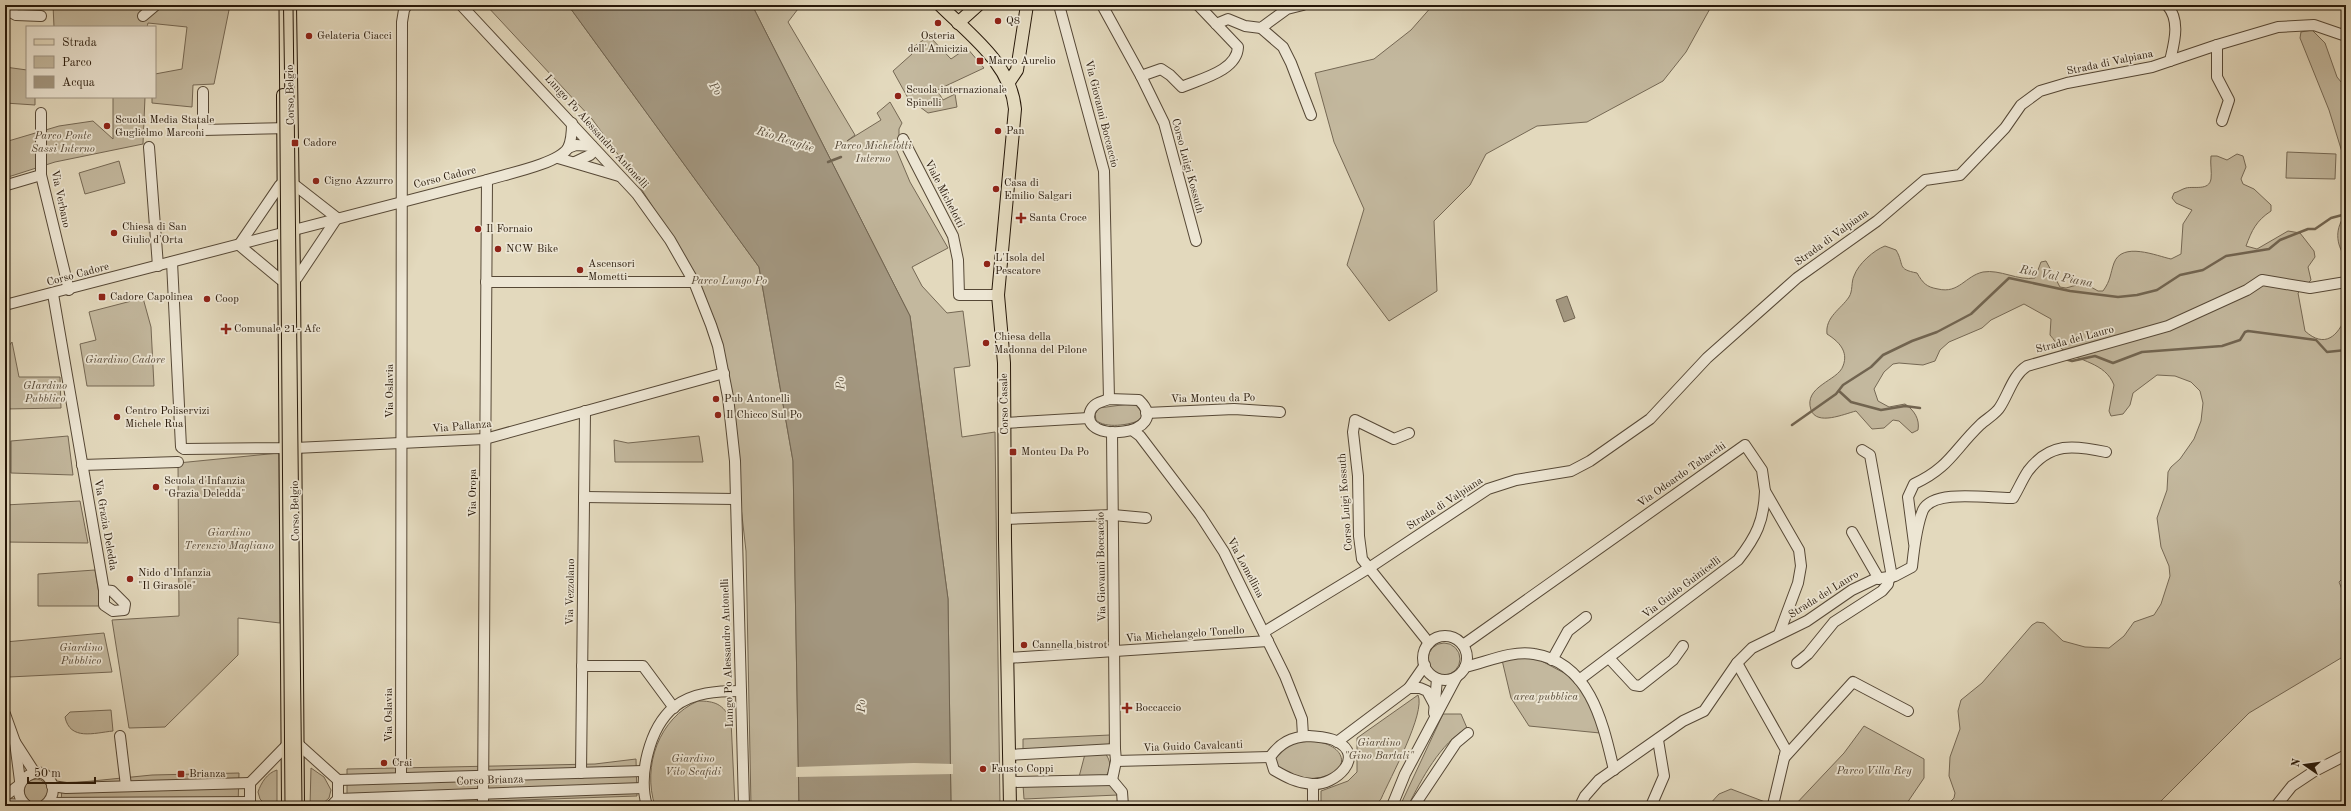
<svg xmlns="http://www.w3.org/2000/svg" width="2351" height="811" font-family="'Old Standard TT',serif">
<rect width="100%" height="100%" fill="#e3d9bd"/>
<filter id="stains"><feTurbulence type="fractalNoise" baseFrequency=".005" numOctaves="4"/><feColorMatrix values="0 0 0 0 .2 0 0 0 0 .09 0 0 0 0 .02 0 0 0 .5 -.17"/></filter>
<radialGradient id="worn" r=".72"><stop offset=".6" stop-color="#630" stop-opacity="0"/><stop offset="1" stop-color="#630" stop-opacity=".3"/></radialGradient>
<g fill="#c3b89e" stroke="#756854">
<path d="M53 5H219L229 10 214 84 193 85 192 107 152 103V97H155V74L182 69 187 27 148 23 147 27H54Z"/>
<path d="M486 5H568L759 267 793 461 799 806H751L746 551 732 428 716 324 695 273 628 168 592 119Z"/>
<path d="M752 5H801L788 22 855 135 847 141 881 120 877 113 890 102 902 123 899 129V142L894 144 910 182 948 248 912 267 922 286 947 313 963 311 970 366 954 368 962 437 995 432 1000 806H951L948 599 910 316Z"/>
<path d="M1433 5H1712L1686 52 1663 81 1587 122 1537 126 1486 154 1470 185 1434 221 1437 291 1389 321 1347 265 1364 209 1334 142 1315 73 1374 59 1411 30Z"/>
<path d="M2312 30 2325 43 2337 77 2346 88V165L2329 110 2300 38 2301 32Z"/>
<path d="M929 36 951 59 967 48 984 68 937 90 943 100 955 94 957 107 928 113 908 98 893 71 912 54 909 50Z"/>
<path d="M5 67 27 70V97H35V105L5 103Z"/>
<path d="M113 97H145L143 144 55 162 5 178V142L59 126 93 121 113 139Z"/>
<path d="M2287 152 2336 154 2335 179 2286 178Z"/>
<path d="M2237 154 2243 156 2246 167 2241 179 2243 184 2254 189 2271 205V211C2256 221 2252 230 2246 246L2257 249 2288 231 2300 233 2314 251 2315 257 2308 267 2311 280 2298 293 2305 331C2325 349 2338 336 2346 316V575L2339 582 2346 599V655L2249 713 2156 806H1946L1954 798 1955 793 1949 776 1950 757 1960 729 1958 711 1961 700 1982 683 2032 625 2037 622 2044 623 2063 641 2085 647 2109 648 2124 636 2134 622 2154 615 2161 604 2170 576 2169 566 2161 547 2157 518 2167 490 2168 472 2171 467 2180 459 2194 439 2201 421 2203 403 2200 391 2191 382 2175 376 2157 375 2133 393 2130 405 2123 414 2111 416 2109 411 2114 385C2105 362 2079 362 2062 349 2057 346 2054 339 2050 335L2051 319 2024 304 1991 320 1982 328 1949 342 1940 350 1935 361 1923 365 1899 363 1893 364 1884 372 1874 389 1878 401 1889 407 1905 404C1914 410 1920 419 1918 430L1912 433 1899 421 1893 420 1884 428 1872 429 1856 411C1844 414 1817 426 1811 410 1803 386 1838 381 1843 366 1849 351 1838 341 1827 334 1825 317 1841 309 1849 297 1853 291 1851 282 1854 276 1858 264 1874 250 1885 246L1896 250C1905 265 1896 269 1917 273 1923 283 1926 287 1938 289 1959 294 1965 276 1983 272 2000 269 2018 281 2035 278L2041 262 2046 261 2060 287 2066 288 2084 283 2098 291H2103C2111 280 2110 274 2114 263 2122 241 2157 256 2171 259L2181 254 2183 224 2192 210 2176 203 2172 198 2174 193C2178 192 2182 189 2186 188 2194 186 2209 191 2211 179 2212 172 2210 164 2211 156H2217L2227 160Z"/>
<path d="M119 161 125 183 85 194 79 173Z"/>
<path d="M2346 213V259C2335 242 2335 229 2346 213Z"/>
<path d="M143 298 151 327 154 386H87L80 344 96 340 89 312Z"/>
<path d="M12 342 19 377H60L61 408 5 409V351Z"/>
<path d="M1129 404 1136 405 1143 414 1140 420C1130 425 1105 429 1096 420L1095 414 1099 408Z"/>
<path d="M68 436 73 475 11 473V441Z"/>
<path d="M699 436 703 462H615L614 440 628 443Z"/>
<path d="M279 453 280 623 238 618V655L165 727 129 728 112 620 179 616 178 463Z"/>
<path d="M80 501 88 543 5 542V505Z"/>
<path d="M95 570 101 606H38V574Z"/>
<path d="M104 633 112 672 9 677 5 664V642Z"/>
<circle cx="1444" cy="659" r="16"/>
<path d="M1534 657 1568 675 1587 692 1600 733 1529 726 1511 698 1502 660Z"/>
<path d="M1418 695C1426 713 1390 778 1381 799L1375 806H1321V791L1348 781 1357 772V738Z"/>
<path d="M698 701C715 701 723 704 731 720L735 806H655C642 766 659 718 698 701Z"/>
<path d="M111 710 113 731C94 733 70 741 65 717L70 712Z"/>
<path d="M1443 714H1461L1467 728C1440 744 1422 778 1408 806H1400Z"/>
<path d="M1864 726 1924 759V778L1905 806H1794L1844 753Z"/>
<path d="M1110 735 1109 746 1023 750V739Z"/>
<path d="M1312 741C1349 744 1352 774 1317 778 1303 780 1292 775 1280 771L1274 756 1289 743Z"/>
<path d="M1105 753C1111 761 1112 769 1105 777H1079L1085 754Z"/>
<path d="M636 759 637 796 347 806V769L595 764Z"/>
<path d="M311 768 324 777 331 790 329 798 320 806H310Z"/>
<path d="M277 770V806H267L260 799 258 792C261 783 267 773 277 770Z"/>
<path d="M239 773 238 806H61L62 784 152 775Z"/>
<circle cx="36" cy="791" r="12"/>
<path d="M1110 783 1118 795 1024 799 1023 785Z"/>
<path d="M1731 789 1773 805 1785 806H1708L1719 794Z"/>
</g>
<g fill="#a39780" stroke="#716450">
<path d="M568 5H752L910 316 948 599 951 806H799L793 461 759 267Z"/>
<path d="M1567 296 1575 318 1564 322 1556 300Z"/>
</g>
<path fill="#e3d9bd" d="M914 763 953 764V774L796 777V767Z"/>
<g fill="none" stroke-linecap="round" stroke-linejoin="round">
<g stroke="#716450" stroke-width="2.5">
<path d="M828 162 841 157"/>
<path d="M2065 359 2072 361 2095 356 2113 363 2142 352 2222 346 2240 340 2245 332 2248 331 2316 340 2327 352 2346 350"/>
<path d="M1839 391 1851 402 1881 410 1905 406 1920 408"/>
<path d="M1792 425 1836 394 1843 385 1871 367 1883 355 1912 341 1937 332 1971 314 2009 278 2070 291 2118 297 2137 295 2157 290 2180 275 2203 270 2226 256 2269 249 2280 240 2308 229H2315L2331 218 2346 214"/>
</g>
<defs>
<g id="minor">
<path d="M461 5 637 194 670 240 694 282 711 325 718 346 728 397 735 461 744 806"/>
<path d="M1059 5 1104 171 1109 399"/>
<path d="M1102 5 1141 76 1164 123 1196 241"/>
<path d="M2167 5C2181 21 2174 43 2170 61"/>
<path d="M5 9 16 15 41 16"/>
<path d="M143 16 156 5"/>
<path d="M1216 24 1228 19 1245 26 1261 28 1287 9 1303 5"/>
<path d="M1261 28 1283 47 1291 63 1311 115"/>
<path d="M2217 45V77L2229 100 2222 121"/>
<path d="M1141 76 1161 69 1170 75 1182 87C1200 79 1237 71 1238 47L1198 5"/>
<path d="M203 92V130L290 128"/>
<path d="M41 113V175L69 290"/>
<path d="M903 139 953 236 958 260 959 295H998"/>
<path d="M149 147 158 266"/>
<path d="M568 148 576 145 592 146"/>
<path d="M558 158 619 176"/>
<path d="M575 162 590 155 595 150"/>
<path d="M7 185 41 175"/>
<path d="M239 245 281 280 297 278 337 218"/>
<path d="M239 245 280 185 296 186 337 218"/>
<path d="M172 262 181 447 184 449 295 448 485 439 724 373"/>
<path d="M486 282H694"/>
<path d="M53 294 104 590V605L113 611 124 610 125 604 112 591 104 590"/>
<path d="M5 305 487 180C506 174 558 164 568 148 572 140 572 131 572 123"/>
<path d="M1109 399 1139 400C1175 435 1079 445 1090 412 1093 403 1101 402 1109 399Z"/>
<path d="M1146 413 1234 409 1280 412"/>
<path d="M1005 423 1089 418"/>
<path d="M1132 430 1140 436 1200 515 1224 552 1285 676 1302 719 1303 736"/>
<path d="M1112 432 1115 749"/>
<path d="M1409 433 1394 439 1355 420 1353 432 1358 476 1359 536 1362 559 1429 643"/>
<path d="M1862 450 1870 455 1892 577"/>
<path d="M82 465 178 462"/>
<path d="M584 497 735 499"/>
<path d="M1005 519 1113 515 1146 518"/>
<path d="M1852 532 1879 579"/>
<path d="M1914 543 1908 497 1914 484C1949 468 1954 450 1980 425 1986 419 1996 414 2000 407 2009 393 2013 375 2027 366L2168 326 2247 290 2262 280 2310 288 2346 282"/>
<path d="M1264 632 1369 568 1488 489 1516 480 1571 471 1590 461 1650 419 1707 358 1797 278 1877 221 1925 180 1960 175 2005 128 2021 105 2040 91 2067 83 2152 67 2217 45 2278 27 2314 25 2346 36"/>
<circle cx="1445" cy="658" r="22"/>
<path d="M1463 645 1745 445 1762 470 1765 491 1799 550 1801 566 1798 583 1779 634"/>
<path d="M1007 658 1268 641"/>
<path d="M1609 658 1634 685 1640 686 1673 660 1683 646"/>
<path d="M1552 660 1568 631 1586 617"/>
<path d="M1737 663 1786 750 1773 805"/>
<path d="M1797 663 1808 654 1834 622 1882 591 1888 584 1889 578"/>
<path d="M582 666H643L674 708"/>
<path d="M1465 667C1487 662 1512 650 1534 654 1591 663 1603 724 1614 770"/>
<path d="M1579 680 1738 560C1756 537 1764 521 1765 491"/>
<path d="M1409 688H1420L1427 691 1435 706"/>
<path d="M1434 713 1437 679"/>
<path d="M5 714 15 742 20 781"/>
<path d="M120 736 126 786"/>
<path d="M1309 736C1318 737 1328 737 1336 741 1367 756 1335 786 1312 784 1297 783 1286 777 1274 770L1270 757C1280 743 1291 737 1309 736Z"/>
<path d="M15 742 35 773"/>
<path d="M1337 742 1409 688 1425 665"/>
<path d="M1009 755 1115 749 1116 761 1112 780 1010 782"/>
<path d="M1784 758 1853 682 1908 711"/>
<path d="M1116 761 1270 757"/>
<path d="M581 773 585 411"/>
<path d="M401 777 402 22 404 10 407 5"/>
<path d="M338 780 643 771"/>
<path d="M1112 780 1122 792 1123 806"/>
<path d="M52 786 66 788 250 783"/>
<path d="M5 796 18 786"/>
<path d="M338 799 643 788"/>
<path d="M48 803 250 802"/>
<path d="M5 804 26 805"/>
<path d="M27 806C0 783 48 754 53 789 53 796 50 801 45 805"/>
<path d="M252 806 250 802V783L288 744H298L338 780V799L331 806"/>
<path d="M483 806 487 180"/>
<path d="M647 806C638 776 649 728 674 707 693 692 718 691 741 691"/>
<path d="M1313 806V784"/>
<path d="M1392 806 1405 774 1456 678"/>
<path d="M1414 806 1456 743 1468 733"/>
<path d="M1580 806 1585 796 1599 780 1683 721 1704 711 1737 663 1752 648 1807 621 1852 590 1875 579 1895 576 1912 567C1914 549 1916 527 1923 510 1934 488 1992 499 2013 498 2018 490 2022 480 2028 471 2050 442 2074 445 2106 452"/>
<path d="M1651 806 1664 776 1658 740"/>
<path d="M2276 806 2292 786 2313 772 2346 755"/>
</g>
<g id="major">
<path d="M290 5 294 278 298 806"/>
<path d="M940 5C970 35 1011 64 1015 109L998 295 1004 363 1005 539 1010 806"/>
<path d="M958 23 978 5"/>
<path d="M1009 82 1017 70 1027 5"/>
<path d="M283 95 288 806"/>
</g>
</defs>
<use href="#minor" stroke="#564836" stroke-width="12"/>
<use href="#major" stroke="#271809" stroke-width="14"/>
<use href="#minor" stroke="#ede6d4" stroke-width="10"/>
<use href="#major" stroke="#e3d9bd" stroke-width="12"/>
<g stroke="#271809" stroke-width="1">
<path d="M279 5 285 806"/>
<path d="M293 5 302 806"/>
</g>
</g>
<g fill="#8f2418" stroke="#ede6d4" stroke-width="1.5">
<circle cx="998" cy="21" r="4"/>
<circle cx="938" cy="23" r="4"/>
<circle cx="309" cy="36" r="4"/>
<rect x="976" y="57" width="8" height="8" rx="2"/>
<circle cx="898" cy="96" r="4"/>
<circle cx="107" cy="126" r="4"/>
<circle cx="998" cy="131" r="4"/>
<rect x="291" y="139" width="8" height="8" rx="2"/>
<circle cx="316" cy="181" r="4"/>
<circle cx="996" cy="189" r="4"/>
<path d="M1019 212h4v4h4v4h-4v4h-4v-4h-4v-4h4z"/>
<circle cx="478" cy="229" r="4"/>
<circle cx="114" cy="233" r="4"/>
<circle cx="498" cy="249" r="4"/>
<circle cx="987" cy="264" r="4"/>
<circle cx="580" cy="270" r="4"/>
<rect x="98" y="293" width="8" height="8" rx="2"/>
<circle cx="207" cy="299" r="4"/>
<path d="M224 323h4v4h4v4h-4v4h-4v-4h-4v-4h4z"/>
<circle cx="986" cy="343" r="4"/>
<circle cx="716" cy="399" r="4"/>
<circle cx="718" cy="415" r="4"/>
<circle cx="117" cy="417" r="4"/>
<rect x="1009" y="448" width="8" height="8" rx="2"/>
<circle cx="156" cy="487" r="4"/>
<circle cx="130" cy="579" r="4"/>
<circle cx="1024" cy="645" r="4"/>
<path d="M1125 702h4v4h4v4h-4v4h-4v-4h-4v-4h4z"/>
<circle cx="384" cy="763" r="4"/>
<circle cx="983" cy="769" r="4"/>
<rect x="177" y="770" width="8" height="8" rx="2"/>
</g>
<g text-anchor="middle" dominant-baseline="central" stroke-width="3.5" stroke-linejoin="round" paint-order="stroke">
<g font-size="11" fill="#271809" stroke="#ede6d4" text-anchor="start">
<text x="1006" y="21">Q8</text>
<text x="317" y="36">Gelateria Ciacci</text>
<text x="938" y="36" text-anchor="middle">Osteria<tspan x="938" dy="13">dell'Amicizia</tspan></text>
<text x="988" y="61">Marco Aurelio</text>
<text x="906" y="90">Scuola internazionale<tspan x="906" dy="13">Spinelli</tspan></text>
<text x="115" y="120">Scuola Media Statale<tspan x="115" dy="13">Guglielmo Marconi</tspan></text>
<text x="1006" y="131">Pan</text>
<text x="303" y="143">Cadore</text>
<text x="324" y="181">Cigno Azzurro</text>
<text x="1004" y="183">Casa di<tspan x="1004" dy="13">Emilio Salgari</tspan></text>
<text x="1029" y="218">Santa Croce</text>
<text x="122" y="227">Chiesa di San<tspan x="122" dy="13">Giulio d'Orta</tspan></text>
<text x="486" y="229">Il Fornaio</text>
<text x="506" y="249">NCW Bike</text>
<text x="995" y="258">L'Isola del<tspan x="995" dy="13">Pescatore</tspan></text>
<text x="588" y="264">Ascensori<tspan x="588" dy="13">Mometti</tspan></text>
<text x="110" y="297">Cadore Capolinea</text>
<text x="215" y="299">Coop</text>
<text x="234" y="329">Comunale 21- Afc</text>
<text x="994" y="337">Chiesa della<tspan x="994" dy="13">Madonna del Pilone</tspan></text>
<text x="724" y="399">Pub Antonelli</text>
<text x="125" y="411">Centro Poliservizi<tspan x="125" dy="13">Michele Rua</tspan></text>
<text x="726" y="415">Il Chicco Sul Po</text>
<text x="1021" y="452">Monteu Da Po</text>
<text x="164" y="481">Scuola d'Infanzia<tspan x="164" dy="13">"Grazia Deledda"</tspan></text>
<text x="138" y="573">Nido d’Infanzia<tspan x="138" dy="13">"Il Girasole"</tspan></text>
<text x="1032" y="645">Cannella bistrot</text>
<text x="1135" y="708">Boccaccio</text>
<text x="392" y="763">Crai</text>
<text x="991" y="769">Fausto Coppi</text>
<text x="189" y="774">Brianza</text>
</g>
<g font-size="11" fill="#271809" stroke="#ede6d4">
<text transform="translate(2110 63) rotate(-12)">Strada di Valpiana</text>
<text transform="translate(291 95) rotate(-91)">Corso Belgio</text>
<text transform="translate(1101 114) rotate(76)">Via Giovanni Boccaccio</text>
<text transform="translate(596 132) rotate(48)">Lungo Po Alessandro Antonelli</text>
<text transform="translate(1187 166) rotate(75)">Corso Luigi Kossuth</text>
<text transform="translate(445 178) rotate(-14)">Corso Cadore</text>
<text transform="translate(944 194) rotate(63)">Viale Michelotti</text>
<text transform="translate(60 199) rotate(78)">Via Verbano</text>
<text transform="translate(1832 238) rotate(-36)">Strada di Valpiana</text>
<text transform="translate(78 275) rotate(-15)">Corso Cadore</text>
<text transform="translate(2075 340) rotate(-15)">Strada del Lauro</text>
<text transform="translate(390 391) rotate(-90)">Via Oslavia</text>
<text transform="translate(1213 399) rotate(-1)">Via Monteu da Po</text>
<text transform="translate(1005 404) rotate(-91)">Corso Casale</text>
<text transform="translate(462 427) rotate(-5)">Via Pallanza</text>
<text transform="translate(1682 475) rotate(-35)">Via Odoardo Tabacchi</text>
<text transform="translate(473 493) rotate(-90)">Via Oropa</text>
<text transform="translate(1346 502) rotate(-94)">Corso Luigi Kossuth</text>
<text transform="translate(1445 504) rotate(-33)">Strada di Valpiana</text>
<text transform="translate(296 511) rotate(-91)">Corso Belgio</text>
<text transform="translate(105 525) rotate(80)">Via Grazia Deledda</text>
<text transform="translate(1102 567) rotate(-91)">Via Giovanni Boccaccio</text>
<text transform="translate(1245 568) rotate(62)">Via Lomellina</text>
<text transform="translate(1682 588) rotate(-37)">Via Guido Guinicelli</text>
<text transform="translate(571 592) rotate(-89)">Via Vezzolano</text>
<text transform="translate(1824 595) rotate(-32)">Strada del Lauro</text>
<text transform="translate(1185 635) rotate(-4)">Via Michelangelo Tonello</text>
<text transform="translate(728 653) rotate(-92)">Lungo Po Alessandro Antonelli</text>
<text transform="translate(389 715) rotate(-90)">Via Oslavia</text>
<text transform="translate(1193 747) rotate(-2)">Via Guido Cavalcanti</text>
<text transform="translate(490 781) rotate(-2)">Corso Brianza</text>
</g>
<g font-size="11" font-style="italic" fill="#564836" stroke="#ede6d4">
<text x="63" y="136">Parco Ponte<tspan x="63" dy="13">Sassi Interno</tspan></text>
<text x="873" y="146">Parco Michelotti<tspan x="873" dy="13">Interno</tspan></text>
<text x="729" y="281">Parco Lungo Po</text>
<text x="125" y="360">Giardino Cadore</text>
<text x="45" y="386">GIardino<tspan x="45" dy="13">Pubblico</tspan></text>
<text x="229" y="533">Giardino<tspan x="229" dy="13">Terenzio Magliano</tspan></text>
<text x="81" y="648">Giardino<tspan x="81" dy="13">Pubblico</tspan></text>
<text x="1546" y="697">area pubblica</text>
<text x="1379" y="743">Giardino<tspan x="1379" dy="13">"Gino Bartali"</tspan></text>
<text x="693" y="759">Giardino<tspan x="693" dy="13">Vito Scafidi</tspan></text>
<text x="1874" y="771">Parco Villa Rey</text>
</g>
<g font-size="12" font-style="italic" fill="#594b39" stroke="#ede6d4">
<text transform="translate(715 89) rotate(57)">Po</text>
<text transform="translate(785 140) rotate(18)">Rio Reaglie</text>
<text transform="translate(2056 277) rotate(11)">Rio Val Piana</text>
<text transform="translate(841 383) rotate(-94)">Po</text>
<text transform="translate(862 706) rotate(-89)">Po</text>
</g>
</g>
<rect width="2351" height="811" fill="none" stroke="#e3d9bd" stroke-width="20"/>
<rect x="6" y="6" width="2339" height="799" fill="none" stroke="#271809" stroke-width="2"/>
<rect x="10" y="10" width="2331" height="791" fill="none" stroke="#271809"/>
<rect x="26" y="26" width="130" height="72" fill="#ede6d4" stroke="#9e9483"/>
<rect x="34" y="39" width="20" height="6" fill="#e3d9bd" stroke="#9e9483"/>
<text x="62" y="46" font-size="12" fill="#271809">Strada</text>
<rect x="34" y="56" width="20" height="12" fill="#c3b89e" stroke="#9e9483"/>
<text x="62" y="66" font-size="12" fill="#271809">Parco</text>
<rect x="34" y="76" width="20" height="12" fill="#a39780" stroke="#9e9483"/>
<text x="62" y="86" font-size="12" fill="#271809">Acqua</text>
<g transform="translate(2305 765) rotate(283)" stroke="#ede6d4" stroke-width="3" paint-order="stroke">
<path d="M0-3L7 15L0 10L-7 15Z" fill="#271809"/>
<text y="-6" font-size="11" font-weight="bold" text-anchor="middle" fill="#271809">N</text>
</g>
<path d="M28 777v6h67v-6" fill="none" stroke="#271809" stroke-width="2"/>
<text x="34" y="777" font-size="12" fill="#271809" stroke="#ede6d4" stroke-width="3" paint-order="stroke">50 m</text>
<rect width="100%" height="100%" filter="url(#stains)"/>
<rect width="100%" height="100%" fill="url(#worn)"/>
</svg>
